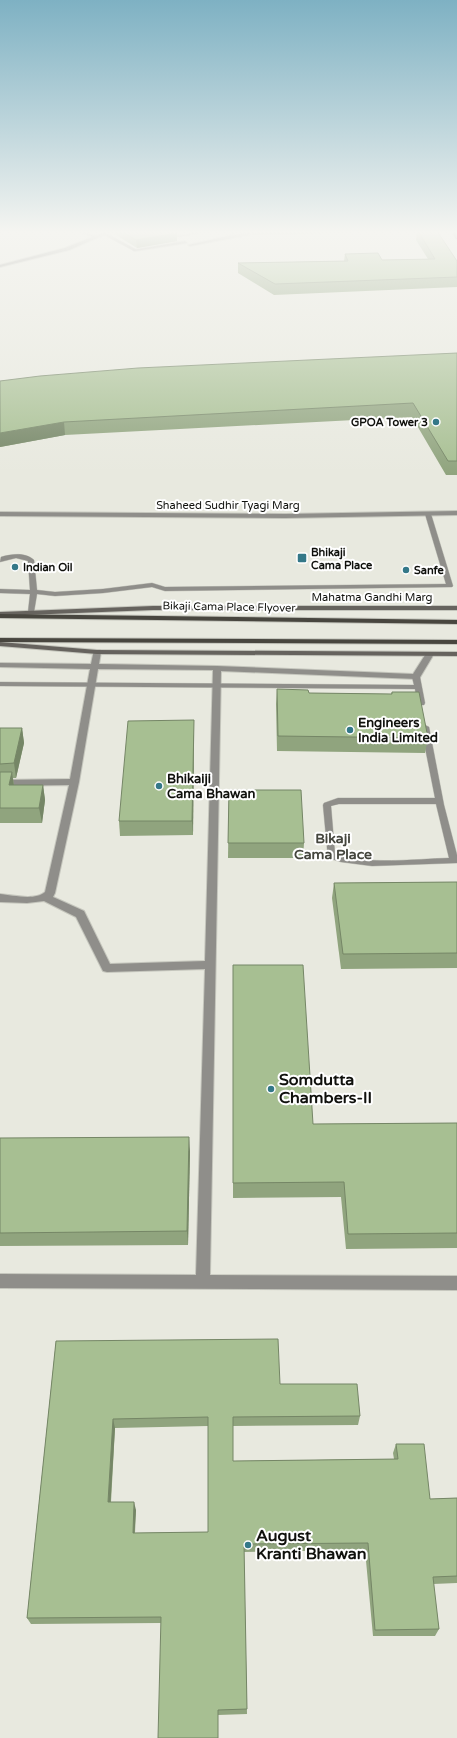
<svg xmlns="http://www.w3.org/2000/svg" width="457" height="1738" font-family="'Varela Round',sans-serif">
<rect width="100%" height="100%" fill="#e8e9df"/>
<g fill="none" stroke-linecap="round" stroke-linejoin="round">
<defs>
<g id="lane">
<path d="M76 231H82L98 237 95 238Z"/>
<path d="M202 231H212L179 237 177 236Z"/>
<path d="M104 233H106L137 250 134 251 104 235Z"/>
<path d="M428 512 431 514 453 586 452 587 165 591 152 587 103 593 55 596 37 594 34 612 31 614 28 612 30 594 0 593V589L30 590 28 561 16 558 0 562 1 557C12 554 25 552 34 560L37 590 55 592 103 589 152 583 165 587 446 584 425 514Z"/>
<path d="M413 675H416L420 677 425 703 424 705H421L417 703 415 689 0 686V682L414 685 412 677Z"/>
<path d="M422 725H425L429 727 444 805 457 855V863L372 866 341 862 328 858 323 805 324 803 338 798H435L421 727ZM339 804H436L449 858C415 859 368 865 335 854L331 806Z"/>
</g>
<g id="street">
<path d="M107 231H113L69 250 0 267V265L65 248Z"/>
<path d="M251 231H257L248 235 190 246 188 245Z"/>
<path d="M185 241 187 243 135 251 133 250Z"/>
<path d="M457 511V515L285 518 0 516V512L285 514Z"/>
<path d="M94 650H100L101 652 99 664 217 666 413 674 427 652H430L434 654 419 679H416L221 671 210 1275 457 1276V1290L0 1288V1274L196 1275 205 969 107 972 103 971 76 917 44 901 27 903 0 902V894C12 895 35 901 45 892L69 785 0 786V780L70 779 90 669 0 667V663L91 664ZM98 669 213 670 205 961 110 964 84 911 53 897 55 893 79 782Z"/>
</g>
<g id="secondary">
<path d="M451 231H455L457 239H456Z"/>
<path d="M153 606H457V610H153L0 616V612Z"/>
<path d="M0 642 97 650 457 652V656L97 654 0 646Z"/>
</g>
<g id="primary">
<path d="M0 614 457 620V624L0 618Z"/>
<path d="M0 638 457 640V644L0 642Z"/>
</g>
</defs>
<use href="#lane" stroke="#c5c6bd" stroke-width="1"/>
<use href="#street" stroke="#c5c6bd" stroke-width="2"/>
<use href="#secondary" stroke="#c5c6bd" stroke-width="2"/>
<use href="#primary" stroke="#c5c6bd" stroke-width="2"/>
<use href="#lane" fill="#8f8e8a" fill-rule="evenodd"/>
<use href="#street" fill="#8f8e8a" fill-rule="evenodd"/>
<use href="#secondary" fill="#66635e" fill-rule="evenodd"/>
<use href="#primary" fill="#48463f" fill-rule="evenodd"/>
</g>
<g fill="#90a47e" fill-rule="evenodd">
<path d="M113 231H169L177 233V241L137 248 113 233Z"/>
<path d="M252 231H347V233L252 235Z"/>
<path d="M417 231H437L457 261V287L274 295 238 273V263L344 261 345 254 382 260 428 259 416 240Z"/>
<path d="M457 353V475H446L412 417 65 435 0 447V381Z"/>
<path d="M277 689 309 693 391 694 392 692 428 738 425 753 277 751 276 704Z"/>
<path d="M0 728H22L24 743 16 778H13L14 785H43L45 800 42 823H0Z"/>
<path d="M194 735 193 835 120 836 119 821Z"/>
<path d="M229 790 304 843 303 858H228Z"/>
<path d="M457 882V968L341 969 332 898 334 883Z"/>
<path d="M233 965 313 1124 457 1123V1248L346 1249 341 1197 233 1198Z"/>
<path d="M0 1138 190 1151 188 1245 0 1246Z"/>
<path d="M56 1341 280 1384 360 1416 358 1425 233 1426V1461L394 1459 393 1453 396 1444 430 1499 457 1498V1583L433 1584 439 1629 435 1636H373L365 1550 244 1552 247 1714 218 1715 161 1623 31 1624 27 1618ZM208 1426V1532L135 1533 136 1510 111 1502 115 1428Z"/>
</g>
<g fill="#758666">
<path d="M232 231H244L232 234Z"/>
<path d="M177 233V241L137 248 136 240Z"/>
<path d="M64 422 65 435 0 447V433Z"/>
<path d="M194 720V735L193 835 192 821Z"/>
<path d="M22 728 24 743 16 778 14 763Z"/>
<path d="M12 772 14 787 9 785Z"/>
<path d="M43 785 45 800 42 823 39 808Z"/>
<path d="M189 1137 190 1151 188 1245 187 1231Z"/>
<path d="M113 1419 115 1428 110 1510 108 1502Z"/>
<path d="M134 1502 136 1510 134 1540 133 1533Z"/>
</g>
<g fill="#a7bf92" stroke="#758666" fill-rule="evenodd">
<path d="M121 231H169L177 233 136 240Z"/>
<path d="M418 231H437L457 261V277L275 284 238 263 348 261 345 254 378 253 382 260 435 259Z"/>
<path d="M457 353V461H448L413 403 64 422 0 433V381L40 376 138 368Z"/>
<path d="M277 689 308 690 309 693 392 694V692H419L428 738 278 736Z"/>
<path d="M194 720 192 821H119L128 721Z"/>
<path d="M0 728H22L14 763 0 764Z"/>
<path d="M0 772H12L9 785H43L39 808H0Z"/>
<path d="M229 790H301L304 843H228Z"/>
<path d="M457 882V953L343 954 334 883Z"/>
<path d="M233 965H303L313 1124 457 1123V1233L348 1234 344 1182 233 1183Z"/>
<path d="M189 1137 187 1231 0 1233V1138Z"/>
<path d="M278 1339 280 1384H357L360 1416 233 1417V1461L398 1459 396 1444H424L430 1499 457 1498V1576L433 1577 439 1629 375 1630 368 1543 244 1544 247 1709 218 1710V1738H158L161 1617 27 1618 56 1341ZM208 1417V1532L133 1533 134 1502H108L113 1419Z"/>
</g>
<linearGradient id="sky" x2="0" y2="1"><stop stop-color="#7eb1c3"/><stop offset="0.49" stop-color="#f5f5f1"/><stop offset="1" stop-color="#f5f5f1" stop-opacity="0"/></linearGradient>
<rect width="457" height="474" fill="url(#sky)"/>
<g fill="#347888" stroke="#fff" stroke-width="1.5">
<circle cx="436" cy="422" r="4"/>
<rect x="297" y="553" width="10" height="10" rx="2"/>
<circle cx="15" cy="567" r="4"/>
<circle cx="406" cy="570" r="4"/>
<circle cx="350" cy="730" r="4"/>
<circle cx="159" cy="786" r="4"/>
<circle cx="271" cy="1089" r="4"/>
<circle cx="248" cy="1545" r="4"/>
</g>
<g text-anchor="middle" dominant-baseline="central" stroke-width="4" stroke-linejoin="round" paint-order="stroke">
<g font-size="11" font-weight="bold" fill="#0f100c" stroke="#fff" text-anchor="start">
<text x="428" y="422" text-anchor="end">GPOA Tower 3</text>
<text x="311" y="552">Bhikaji<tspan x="311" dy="13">Cama Place</tspan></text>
<text x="23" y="567">Indian Oil</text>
<text x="414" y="570">Sanfe</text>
</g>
<g font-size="11" fill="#0f100c" stroke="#fff">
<text x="228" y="505">Shaheed Sudhir Tyagi Marg</text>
<text x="372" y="597">Mahatma Gandhi Marg</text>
<text transform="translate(229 607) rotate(1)">Bikaji Cama Place Flyover</text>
</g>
<g font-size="13" font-weight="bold" fill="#0f100c" stroke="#fff" text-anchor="start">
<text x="358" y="723">Engineers<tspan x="358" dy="15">India Limited</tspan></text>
<text x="167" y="779">Bhikaiji<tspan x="167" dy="15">Cama Bhawan</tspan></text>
</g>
<g font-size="14" font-weight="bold" fill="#44453d" stroke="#fff">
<text x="333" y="838">Bikaji<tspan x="333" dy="16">Cama Place</tspan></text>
</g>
<g font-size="16" font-weight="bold" fill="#0f100c" stroke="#fff" text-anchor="start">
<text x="279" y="1080">Somdutta<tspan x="279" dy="18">Chambers-II</tspan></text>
<text x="256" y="1536">August<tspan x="256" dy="18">Kranti Bhawan</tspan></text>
</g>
</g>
</svg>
